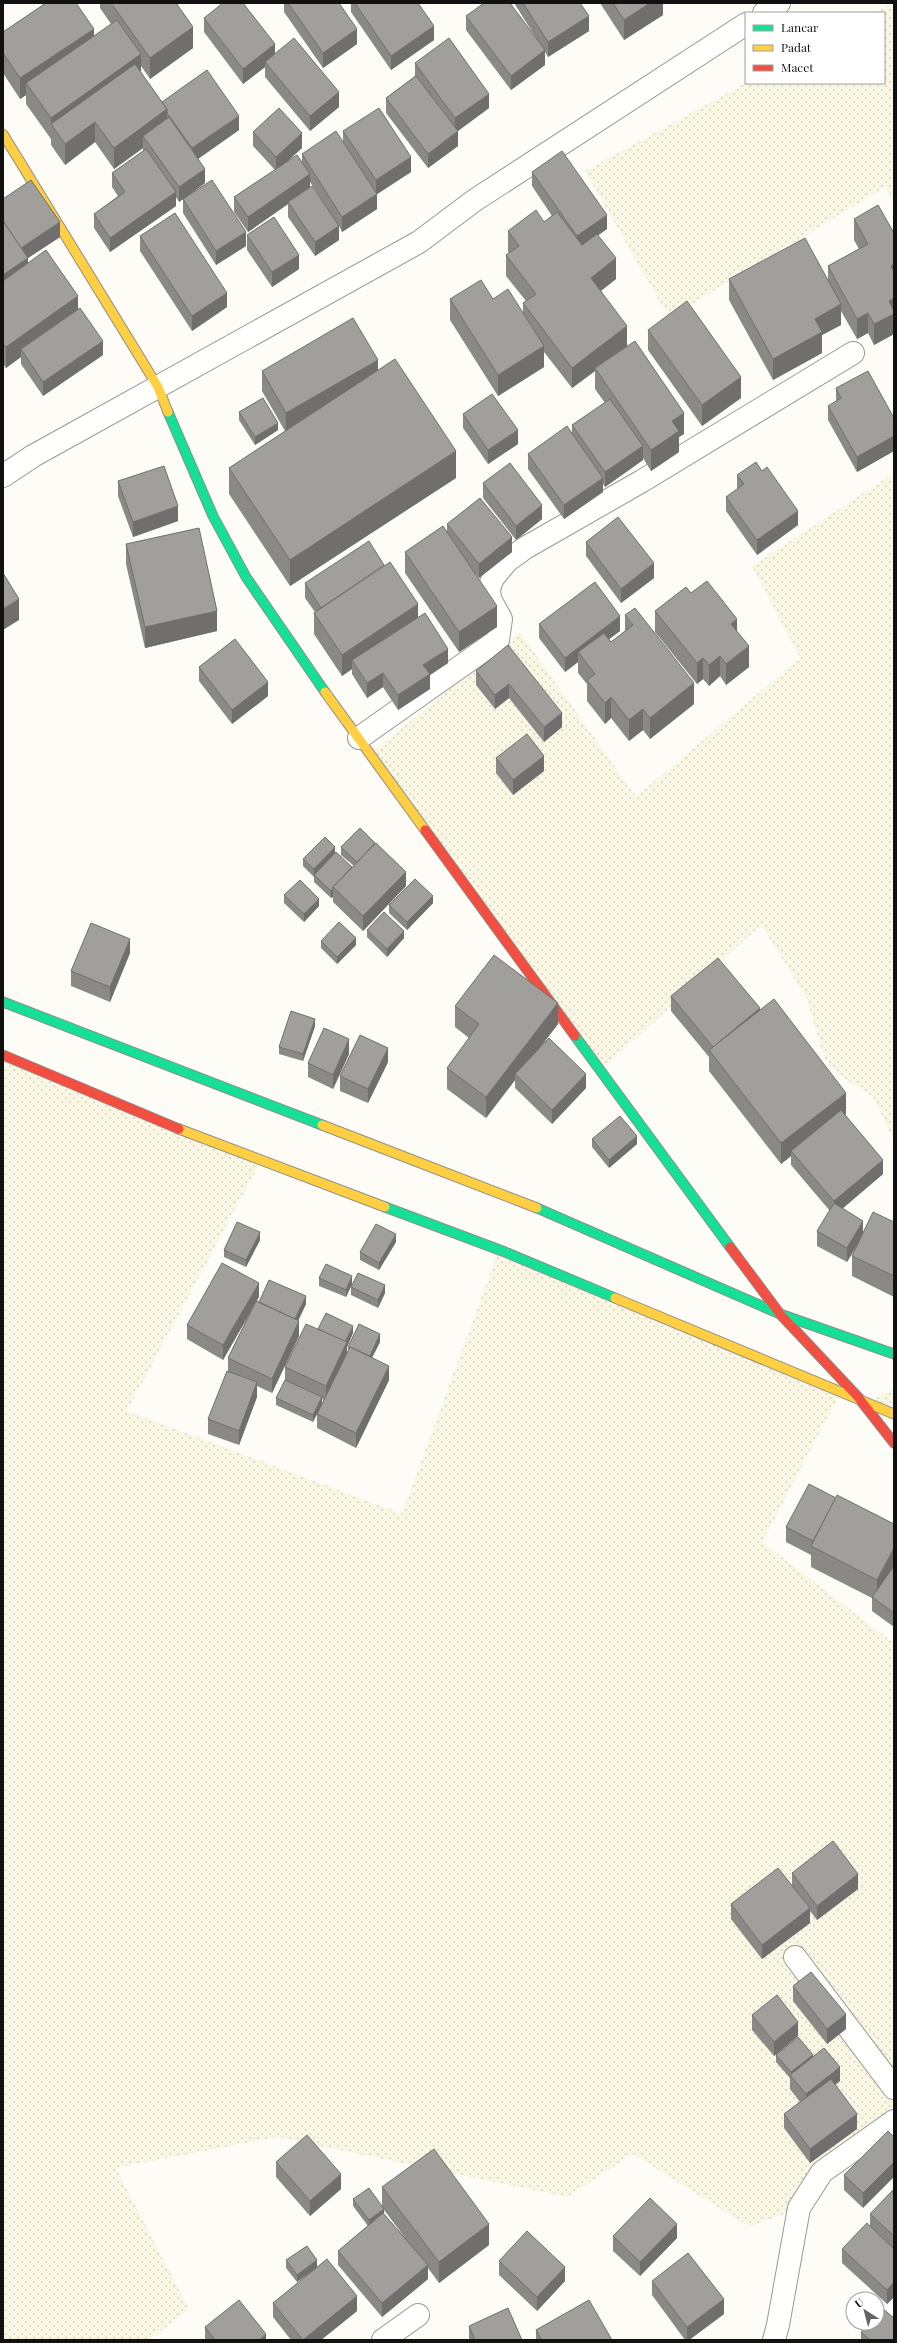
<svg xmlns="http://www.w3.org/2000/svg" width="897" height="2343" font-family="'Playfair Display',serif">
<defs>
<pattern id="farmland-dots" width="8" height="8" patternUnits="userSpaceOnUse"><rect width="8" height="8" fill="#f9f7e4"/><path d="M2 2h.1M6 6h.1" fill="none" stroke="#d4d3c3" stroke-width="1.8" stroke-linecap="round"/></pattern>
</defs>
<rect width="100%" height="100%" fill="#fdfcf7"/>
<g fill="url(#farmland-dots)">
<path d="M892 3H894V201L885 187 669 318 585 171 746 83H884V13H874Z"/>
<path d="M894 473V1141L873 1097 842 1077 825 1059 806 997 761 925 603 1068 370 754 520 632 636 797 800 658 752 566Z"/>
<path d="M3 1053 262 1159 127 1411 402 1514 497 1255 844 1386 762 1542 891 1641 894 1640V2123L822 2172 799 2208 750 2227 633 2154 567 2197 277 2137 116 2168 189 2309 149 2340H3Z"/>
<path d="M894 1388V1423L860 1407Z"/>
</g>
<g fill="none" stroke-linecap="round" stroke-linejoin="round">
<defs>
<g id="street">
<path d="M764 13 779 3"/>
<path d="M3 476 33 456 419 242 475 200 746 24"/>
<path d="M359 738 498 640 501 619 490 599 489 588 493 578 507 561 525 548 642 481 853 353"/>
<path d="M795 1957 894 2088"/>
<path d="M383 2340 418 2315"/>
<path d="M774 2340 778 2325 799 2208 822 2172 894 2121"/>
</g>
<g id="fast">
<path d="M168 412 213 516 246 577 325 692"/>
<path d="M3 1002 322 1125"/>
<path d="M575 1036 730 1247"/>
<path d="M385 1207 505 1252 615 1298"/>
<path d="M537 1208 780 1314 894 1354"/>
</g>
<g id="slow">
<path d="M3 134 158 387 168 412"/>
<path d="M325 692 425 830"/>
<path d="M322 1125 537 1208"/>
<path d="M179 1129 385 1207"/>
<path d="M615 1298 894 1414"/>
</g>
<g id="jam">
<path d="M425 830 575 1036"/>
<path d="M3 1055 179 1129"/>
<path d="M730 1247 780 1314 858 1397 894 1443"/>
</g>
</defs>
<use href="#street" stroke="#979795" stroke-width="24"/>
<use href="#fast" stroke="#8e8d8b" stroke-width="11"/>
<use href="#slow" stroke="#8e8d8b" stroke-width="11"/>
<use href="#jam" stroke="#8e8d8b" stroke-width="11"/>
<use href="#street" stroke="#fffffe" stroke-width="22"/>
<use href="#fast" stroke="#16e098" stroke-width="9"/>
<use href="#slow" stroke="#ffcf43" stroke-width="9"/>
<use href="#jam" stroke="#f24e42" stroke-width="9"/>
</g>
<g fill="#8a8986" fill-rule="evenodd">
<path d="M42 3H76L94 36 111 24 100 8V3H176L193 48 150 79 141 66V73L162 102 239 130 198 159 205 183 185 198 246 246 216 265 183 213V199L179 202 176 197V206L110 252 94 228V214L118 196 112 187V173L143 151V148L114 169 95 142 65 165 51 145V139L26 104V95L20 99 3 73V32L43 5Z"/>
<path d="M284 3H339L357 44 323 68 284 12Z"/>
<path d="M351 3H418L434 40 391 70 351 12Z"/>
<path d="M514 3H580L589 31 548 57 545 52V65L511 90 466 30V16L538 41Z"/>
<path d="M600 3H663V15L624 40Z"/>
<path d="M204 18 275 54 339 107 310 131 265 77V67L243 84 204 32Z"/>
<path d="M415 63 489 108 458 131V146L428 168 386 113V98L415 76Z"/>
<path d="M343 131 411 172 376 194 377 209 342 232 339 226V240L315 256 288 217V204L248 232 234 212V197L275 170 253 146V132L302 148 286 163 302 161V154L343 142ZM310 182 330 213 310 187Z"/>
<path d="M532 172 607 229 598 235 616 279 601 291 627 345 684 434 679 437V452L651 471 643 458V460L605 487 603 484V492L564 519 528 469V454L572 433V425L605 403 595 389V371L572 388 544 352V367L498 396 450 320V299H493L523 313V303L526 301 506 276V255L509 253 508 252V231L544 222 552 216 532 186Z"/>
<path d="M3 199 60 237 28 258V263L78 310 103 355 43 396 21 364V357L6 368 3 364Z"/>
<path d="M854 219 894 233V334L874 345 868 333 857 339 841 311V325L822 335V353L773 380 729 300V279H828V266L859 249 854 240Z"/>
<path d="M247 235 299 269 272 287 247 250Z"/>
<path d="M140 236 227 307 192 331 140 251Z"/>
<path d="M648 330 741 398 702 426 648 350Z"/>
<path d="M378 370 456 478 290 586 229 494V468L285 431 262 391V371Z"/>
<path d="M836 388 894 418V451L857 472 828 420V406L836 401Z"/>
<path d="M239 412 278 430 255 445 239 420Z"/>
<path d="M463 414 518 444 488 464 463 428Z"/>
<path d="M737 475 798 525 757 555 726 511V497L737 489Z"/>
<path d="M118 481 178 521 133 537 118 496Z"/>
<path d="M483 483 542 519 516 540 483 498Z"/>
<path d="M447 524 512 552 479 578 475 573 497 627 459 652 405 573V552L447 532Z"/>
<path d="M586 542 654 578 621 603 586 556Z"/>
<path d="M126 544 217 631 145 648 126 564Z"/>
<path d="M305 583 418 617 448 663 430 675V689L398 710 383 687 367 698 352 674V669L342 676 314 634V613L315 612 305 598Z"/>
<path d="M691 593 737 632 749 667 726 685 720 676 709 686 703 679 697 684 655 632V611Z"/>
<path d="M625 615 694 704 650 739 643 730 629 741 611 718 605 724 587 701V684L578 673V662L565 672 539 638V624L620 631 609 639 611 642 625 631Z"/>
<path d="M508 645 562 727 544 742 509 698 495 709 476 685V671Z"/>
<path d="M199 667 268 696 232 724 199 681Z"/>
<path d="M496 758 544 771 513 795 496 773Z"/>
<path d="M341 847 406 886 363 931 333 902V897L331 898 314 882V876V877L303 866V859L335 853 352 867 354 866 341 855Z"/>
<path d="M284 895 319 906 304 922 284 903Z"/>
<path d="M433 903 407 930 389 913V905Z"/>
<path d="M367 930 404 938 387 957 367 937Z"/>
<path d="M321 941 356 945 337 964 321 948Z"/>
<path d="M130 953 110 1002 71 986V971Z"/>
<path d="M671 996 760 1010 846 1114 845 1115 883 1174 842 1208 863 1233 894 1222V1297L852 1276V1256L857 1245 847 1262 817 1246V1231L830 1211 791 1165V1156L781 1164 709 1071V1057L671 1011Z"/>
<path d="M455 1006 558 1024 539 1049 586 1088 552 1124 515 1088V1080L486 1118 447 1089V1068L469 1038 455 1027Z"/>
<path d="M315 1026 303 1061 279 1054V1047Z"/>
<path d="M349 1054 333 1089 308 1077V1063Z"/>
<path d="M388 1062 368 1103 340 1091V1076Z"/>
<path d="M592 1139 637 1144 609 1168 592 1147Z"/>
<path d="M260 1240 246 1267 224 1257V1250Z"/>
<path d="M396 1242 379 1270 360 1260V1252Z"/>
<path d="M319 1278 352 1284 346 1297 319 1286Z"/>
<path d="M351 1287 385 1293 378 1308 351 1295Z"/>
<path d="M259 1297 256 1301 259 1302 306 1304 298 1321 299 1336 272 1393 257 1386V1397L239 1445 208 1434V1419L228 1372V1358L251 1311 223 1360 187 1339V1325Z"/>
<path d="M318 1329 353 1333 347 1347V1354L348 1351V1347L380 1342 372 1357 389 1380 356 1448 317 1428V1414L324 1400 322 1399V1404L313 1422 276 1405V1398L285 1380V1367Z"/>
<path d="M836 1498 894 1524V1627L872 1611V1598L811 1567V1555L786 1542V1527Z"/>
<path d="M792 1873 858 1889 817 1920 810 1911V1923L762 1959 731 1919V1904L792 1885Z"/>
<path d="M793 1986 846 2029 827 2044 793 2001Z"/>
<path d="M752 2015 798 2036 774 2056 752 2030Z"/>
<path d="M776 2055 813 2056 840 2081 835 2085 857 2129 810 2163 784 2128V2114L800 2102 790 2089V2078L776 2062Z"/>
<path d="M888 2131 863 2208 844 2190V2175Z"/>
<path d="M276 2162 341 2189 310 2216 276 2177Z"/>
<path d="M382 2187 489 2245 439 2283 428 2268V2279L382 2317 338 2265V2251L368 2226 353 2206V2199L382 2206ZM384 2210 406 2239 384 2214Z"/>
<path d="M894 2189V2297L887 2304 842 2263V2249L870 2227V2214Z"/>
<path d="M613 2236 677 2238 640 2276 613 2251Z"/>
<path d="M286 2260 317 2267 357 2311 321 2340H291L273 2317V2303L311 2272 297 2282 286 2268Z"/>
<path d="M499 2261 565 2281 537 2311 499 2275Z"/>
<path d="M652 2281 724 2314 689 2340H685L652 2295Z"/>
<path d="M469 2326 522 2340H469Z"/>
<path d="M205 2327 266 2340H205Z"/>
<path d="M536 2330 612 2340H536Z"/>
<path d="M861 2332 894 2340H861Z"/>
</g>
<g fill="#716f6d">
<path d="M650 3H663V15L624 40V20Z"/>
<path d="M589 16V31L548 57V42Z"/>
<path d="M434 26V40L391 70V56Z"/>
<path d="M193 27V48L150 79V58Z"/>
<path d="M94 29V50L26 83V95L20 99V78Z"/>
<path d="M357 29V44L323 68V53Z"/>
<path d="M275 44V59L265 62V67L243 84V69Z"/>
<path d="M545 50V65L511 90V76Z"/>
<path d="M141 54V75L51 124V139V118Z"/>
<path d="M339 92V107L310 131V116Z"/>
<path d="M489 94V108L455 133V118Z"/>
<path d="M167 109V130L143 136V148L114 169V148Z"/>
<path d="M239 116V130L192 163V148Z"/>
<path d="M95 122V142L65 165V144Z"/>
<path d="M458 131V146L428 168V154Z"/>
<path d="M302 133V148L276 171V157Z"/>
<path d="M411 157V172L376 195V180Z"/>
<path d="M205 169V183L179 202V187Z"/>
<path d="M310 174V189L288 202V204L248 232V217Z"/>
<path d="M176 192V206L110 252V238Z"/>
<path d="M377 194V209L342 232V217Z"/>
<path d="M607 215V229L577 250V236Z"/>
<path d="M60 222V237L28 258V279L3 295V275L20 249Z"/>
<path d="M339 226V240L315 256V242Z"/>
<path d="M246 232V246L216 265V251Z"/>
<path d="M299 255V269L272 287V272Z"/>
<path d="M616 258V279L591 298V278Z"/>
<path d="M894 264V285L891 266Z"/>
<path d="M227 293V307L192 331V316Z"/>
<path d="M78 296V317L21 349V357L6 368V347Z"/>
<path d="M894 298V334L874 345V324L889 301Z"/>
<path d="M841 304V325L822 335V353L773 380V359L815 319Z"/>
<path d="M868 313V333L857 339V319Z"/>
<path d="M627 326V346L595 368V371L572 388V368Z"/>
<path d="M103 341V355L43 396V382Z"/>
<path d="M544 346V367L498 396V375Z"/>
<path d="M378 360V381L286 434V413Z"/>
<path d="M741 377V398L702 426V405Z"/>
<path d="M684 413V434L679 437V452L651 471V450L672 421Z"/>
<path d="M278 423V430L255 445V437Z"/>
<path d="M518 430V444L488 464V450Z"/>
<path d="M894 436V451L857 472V457Z"/>
<path d="M643 446V460L605 487V472Z"/>
<path d="M456 451V478L290 586V560Z"/>
<path d="M603 478V492L564 519V505Z"/>
<path d="M542 505V519L516 540V526Z"/>
<path d="M178 506V521L133 537V522Z"/>
<path d="M798 511V525L757 555V540Z"/>
<path d="M512 537V552L479 578V564Z"/>
<path d="M654 563V578L621 603V589Z"/>
<path d="M19 599V620L3 630V609Z"/>
<path d="M418 604V624L352 660V669L342 676V655Z"/>
<path d="M497 606V627L459 652V632Z"/>
<path d="M217 611V631L145 648V627Z"/>
<path d="M620 616V631L583 659 578 652V662L565 672V658Z"/>
<path d="M737 619V640L731 624Z"/>
<path d="M749 646V667L726 685V664Z"/>
<path d="M448 649V663L430 675V689L398 710V695L423 665Z"/>
<path d="M720 656V676L709 686V665Z"/>
<path d="M703 658V679L697 684V663Z"/>
<path d="M383 673V687L367 698V683Z"/>
<path d="M268 682V696L232 724V710Z"/>
<path d="M694 683V704L650 739V718Z"/>
<path d="M509 684V698L495 709V695Z"/>
<path d="M611 697V718L605 724V703Z"/>
<path d="M643 709V730L629 741V720Z"/>
<path d="M562 713V727L544 742V727Z"/>
<path d="M544 756V771L513 795V780Z"/>
<path d="M335 847V854L314 877V869Z"/>
<path d="M406 872V886L363 931V916Z"/>
<path d="M333 889V897L331 898V891Z"/>
<path d="M433 896V903L407 930V922Z"/>
<path d="M319 899V906L304 922V914Z"/>
<path d="M404 931V938L387 957V949Z"/>
<path d="M356 938V945L337 964V957Z"/>
<path d="M130 939V953L110 1002V987Z"/>
<path d="M558 1003V1024L518 1076 515 1074V1080L486 1118V1097Z"/>
<path d="M760 1008V1023L713 1047Z"/>
<path d="M315 1019V1026L303 1061V1054Z"/>
<path d="M349 1039V1054L333 1089V1075Z"/>
<path d="M388 1048V1062L368 1103V1089Z"/>
<path d="M586 1074V1088L552 1124V1110Z"/>
<path d="M846 1093V1114L794 1154 791 1151V1156L781 1164V1143Z"/>
<path d="M637 1136V1144L609 1168V1160Z"/>
<path d="M883 1160V1174L834 1216V1201Z"/>
<path d="M863 1221V1235L847 1262V1248Z"/>
<path d="M260 1232V1240L246 1267V1260Z"/>
<path d="M396 1234V1242L379 1270V1263Z"/>
<path d="M352 1276V1284L346 1297V1290Z"/>
<path d="M259 1283V1297L223 1360V1345Z"/>
<path d="M385 1285V1293L378 1308V1300Z"/>
<path d="M306 1296V1304L295 1327V1319Z"/>
<path d="M299 1321V1336L272 1393V1379Z"/>
<path d="M353 1326V1333L347 1347V1357L326 1401V1386Z"/>
<path d="M380 1334V1342L369 1364V1357Z"/>
<path d="M389 1366V1380L356 1448V1433Z"/>
<path d="M257 1382V1397L239 1445V1431Z"/>
<path d="M322 1397V1404L313 1422V1415Z"/>
<path d="M894 1548V1569L877 1601V1580Z"/>
<path d="M858 1874V1889L817 1920V1906Z"/>
<path d="M810 1908V1923L762 1959V1945Z"/>
<path d="M846 2014V2029L827 2044V2029Z"/>
<path d="M798 2022V2036L774 2056V2042Z"/>
<path d="M813 2055V2062L791 2076V2072Z"/>
<path d="M840 2067V2081L806 2109V2094Z"/>
<path d="M857 2114V2129L810 2163V2149Z"/>
<path d="M894 2162V2177L863 2208V2193Z"/>
<path d="M341 2174V2189L310 2216V2201Z"/>
<path d="M384 2209V2216L369 2227V2220Z"/>
<path d="M489 2224V2245L439 2283V2262Z"/>
<path d="M677 2224V2238L640 2276V2262Z"/>
<path d="M317 2260V2267L297 2282V2275Z"/>
<path d="M428 2265V2279L382 2317V2303Z"/>
<path d="M565 2267V2281L537 2311V2297Z"/>
<path d="M894 2282V2297L887 2304V2290Z"/>
<path d="M357 2296V2311L321 2340H303Z"/>
<path d="M724 2299V2314L689 2340H687V2327Z"/>
<path d="M266 2334V2340H259Z"/>
</g>
<g fill="#a19f9c" stroke="#716f6d">
<path d="M46 3H76L94 29 20 78 3 53V32Z"/>
<path d="M111 3H176L193 27 150 58Z"/>
<path d="M223 3H243L275 44 243 69 204 18Z"/>
<path d="M288 3H339L357 29 323 53Z"/>
<path d="M355 3H418L434 26 391 56Z"/>
<path d="M484 3H510L545 50 511 76 466 16Z"/>
<path d="M523 3H580L589 16 548 42Z"/>
<path d="M613 3H650L624 20Z"/>
<path d="M117 20 141 54 51 118 26 83Z"/>
<path d="M294 38 339 92 310 116 265 62Z"/>
<path d="M449 38 489 94 455 118 415 63Z"/>
<path d="M135 64 167 109 114 148 95 122 65 144 51 124Z"/>
<path d="M207 70 239 116 192 148 167 113V109L162 102Z"/>
<path d="M416 76 458 131 428 154 386 98Z"/>
<path d="M279 108 302 133 276 157 253 132Z"/>
<path d="M379 108 411 157 376 180 343 131Z"/>
<path d="M169 117 205 169 179 187 143 136Z"/>
<path d="M336 131 377 194 342 217 302 154Z"/>
<path d="M146 149 176 192 110 238 94 214 125 192 112 173Z"/>
<path d="M562 151 607 215 577 236 532 172Z"/>
<path d="M297 155 310 174 248 217 234 197Z"/>
<path d="M31 180 60 222 21 248 3 221V199Z"/>
<path d="M212 180 246 232 216 251 183 199Z"/>
<path d="M312 186 339 226 315 242 288 202Z"/>
<path d="M878 205 894 233V264L891 266 894 272V298L889 301 894 311V314L874 324 868 313 857 319 828 266 868 244 854 219Z"/>
<path d="M536 210 544 222 557 212 582 245 597 234 616 258 591 278 627 326 572 368 523 303 536 294 506 255 519 246 508 231Z"/>
<path d="M175 213 227 293 192 316 140 236Z"/>
<path d="M274 217 299 255 272 272 247 235Z"/>
<path d="M3 221 28 258 3 275Z"/>
<path d="M805 238 841 304 815 319 822 332 773 359 729 279Z"/>
<path d="M46 250 78 296 6 347 3 344V281Z"/>
<path d="M481 280 493 299 508 289 544 346 498 375 450 299Z"/>
<path d="M687 301 741 377 702 405 648 330Z"/>
<path d="M80 308 103 341 43 382 21 349Z"/>
<path d="M353 318 378 360 286 413 262 371Z"/>
<path d="M635 341 684 413 672 421 679 431 651 450 595 368Z"/>
<path d="M395 359 456 451 290 560 229 468Z"/>
<path d="M868 371 894 418V436L857 457 828 406 841 398 836 388Z"/>
<path d="M492 394 518 430 488 450 463 414Z"/>
<path d="M263 398 278 423 255 437 239 412Z"/>
<path d="M610 399 643 446 605 472 572 425Z"/>
<path d="M567 426 603 478 564 505 528 454Z"/>
<path d="M756 462 762 471 767 467 798 511 757 540 726 497 744 484 737 475Z"/>
<path d="M510 463 542 505 516 526 483 483Z"/>
<path d="M164 466 178 506 133 522 118 481Z"/>
<path d="M480 498 512 537 479 564 447 524Z"/>
<path d="M618 517 654 563 621 589 586 542Z"/>
<path d="M443 526 497 606 459 632 405 552Z"/>
<path d="M199 528 217 611 145 627 126 544Z"/>
<path d="M369 541 384 565 321 608 305 583Z"/>
<path d="M390 562 418 604 342 655 314 613Z"/>
<path d="M3 573 19 599 3 609Z"/>
<path d="M707 581 737 619 731 624 749 646 726 664 720 656 709 665 703 658 697 663 655 611 686 587 691 593Z"/>
<path d="M595 582 620 616 565 658 539 624Z"/>
<path d="M635 608 694 683 650 718 643 709 629 720 611 697 605 703 587 680 595 674 578 652 604 633 611 642 633 625 625 615Z"/>
<path d="M425 613 448 649 423 665 430 674 398 695 383 673 367 683 352 660Z"/>
<path d="M235 639 268 682 232 710 199 667Z"/>
<path d="M508 645 562 713 544 727 509 684 495 695 476 671Z"/>
<path d="M527 734 544 756 513 780 496 758Z"/>
<path d="M360 828 375 843 357 862 341 847Z"/>
<path d="M325 837 335 847 314 869 303 859Z"/>
<path d="M376 843 406 872 363 916 333 887Z"/>
<path d="M336 852 352 867 333 887V889L331 891 314 875Z"/>
<path d="M415 879 433 896 407 922 389 905Z"/>
<path d="M300 880 319 899 304 914 284 895Z"/>
<path d="M384 912 404 931 387 949 367 930Z"/>
<path d="M339 922 356 938 337 957 321 941Z"/>
<path d="M91 923 130 939 110 987 71 971Z"/>
<path d="M494 955 558 1003 486 1097 447 1068 479 1024 455 1006Z"/>
<path d="M718 958 760 1008 713 1047 671 996Z"/>
<path d="M774 999 846 1093 781 1143 709 1050Z"/>
<path d="M291 1011 315 1019 303 1054 279 1047Z"/>
<path d="M324 1028 349 1039 333 1075 308 1063Z"/>
<path d="M360 1035 388 1048 368 1089 340 1076Z"/>
<path d="M549 1038 586 1074 552 1110 515 1074Z"/>
<path d="M841 1110 883 1160 834 1201 791 1151Z"/>
<path d="M620 1116 637 1136 609 1160 592 1139Z"/>
<path d="M834 1203 863 1221 847 1248 817 1231Z"/>
<path d="M873 1212 894 1222V1276L852 1256Z"/>
<path d="M237 1222 260 1232 246 1260 224 1250Z"/>
<path d="M376 1224 396 1234 379 1263 360 1252Z"/>
<path d="M222 1263 259 1283 223 1345 187 1325Z"/>
<path d="M326 1264 352 1276 346 1290 319 1278Z"/>
<path d="M358 1273 385 1285 378 1300 351 1287Z"/>
<path d="M269 1280 306 1296 295 1319 259 1302Z"/>
<path d="M256 1301 299 1321 272 1379 228 1358Z"/>
<path d="M326 1313 353 1326 345 1342 318 1329Z"/>
<path d="M306 1324 347 1342 326 1386 285 1367Z"/>
<path d="M359 1324 380 1334 370 1356 350 1347V1348L348 1347Z"/>
<path d="M350 1347 389 1366 356 1433 317 1414Z"/>
<path d="M227 1371 257 1382 239 1431 208 1419Z"/>
<path d="M285 1380 322 1397 313 1415 276 1398Z"/>
<path d="M809 1484 836 1498 813 1541 786 1527Z"/>
<path d="M837 1495 894 1524V1548L877 1580 811 1546Z"/>
<path d="M894 1566V1613L872 1597Z"/>
<path d="M833 1841 858 1874 817 1906 792 1873Z"/>
<path d="M778 1868 810 1908 762 1945 731 1904Z"/>
<path d="M811 1972 846 2014 827 2029 793 1986Z"/>
<path d="M777 1995 798 2022 774 2042 752 2015Z"/>
<path d="M798 2037 813 2055 791 2072 776 2055Z"/>
<path d="M824 2048 840 2067 806 2094 790 2075Z"/>
<path d="M831 2079 857 2114 810 2149 784 2114Z"/>
<path d="M888 2131 894 2137V2162L863 2193 844 2175Z"/>
<path d="M307 2135 341 2174 310 2201 276 2162Z"/>
<path d="M434 2149 489 2224 439 2262 382 2187Z"/>
<path d="M369 2188 384 2209 369 2220 353 2199Z"/>
<path d="M894 2189V2236L870 2214Z"/>
<path d="M650 2198 677 2224 640 2262 613 2236Z"/>
<path d="M383 2213 428 2265 382 2303 338 2251Z"/>
<path d="M867 2223 894 2249V2282L887 2290 842 2249Z"/>
<path d="M527 2231 565 2267 537 2297 499 2261Z"/>
<path d="M307 2246 317 2260 297 2275 286 2260Z"/>
<path d="M688 2253 724 2299 687 2327 652 2281Z"/>
<path d="M327 2259 357 2296 303 2340 273 2303Z"/>
<path d="M239 2300 266 2334 259 2340H215L205 2327Z"/>
<path d="M589 2300 612 2340H542L536 2330Z"/>
<path d="M508 2308 522 2340H475L469 2326Z"/>
<path d="M882 2308 894 2318V2340H870L861 2332 869 2323H877V2314Z"/>
</g>
<rect width="897" height="2343" fill="none" stroke="#111111" stroke-width="8"/>
<rect x="745" y="12" width="140" height="72" fill="#ffffff" stroke="#a0a0a0"/>
<rect x="753" y="25" width="20" height="6" fill="#16e098" stroke="#a0a0a0"/>
<text x="781" y="32" font-size="12" fill="#111111">Lancar</text>
<rect x="753" y="45" width="20" height="6" fill="#ffcf43" stroke="#a0a0a0"/>
<text x="781" y="52" font-size="12" fill="#111111">Padat</text>
<rect x="753" y="65" width="20" height="6" fill="#f24e42" stroke="#a0a0a0"/>
<text x="781" y="72" font-size="12" fill="#111111">Macet</text>
<g transform="translate(865 2311) rotate(324)"><circle r="19" fill="#ffffff" stroke="#a0a0a0"/>
<path d="M0-3L7 15L0 10L-7 15Z" fill="#646362"/>
<text y="-6" font-size="11" font-weight="bold" text-anchor="middle" fill="#111111">U</text>
</g>
</svg>
